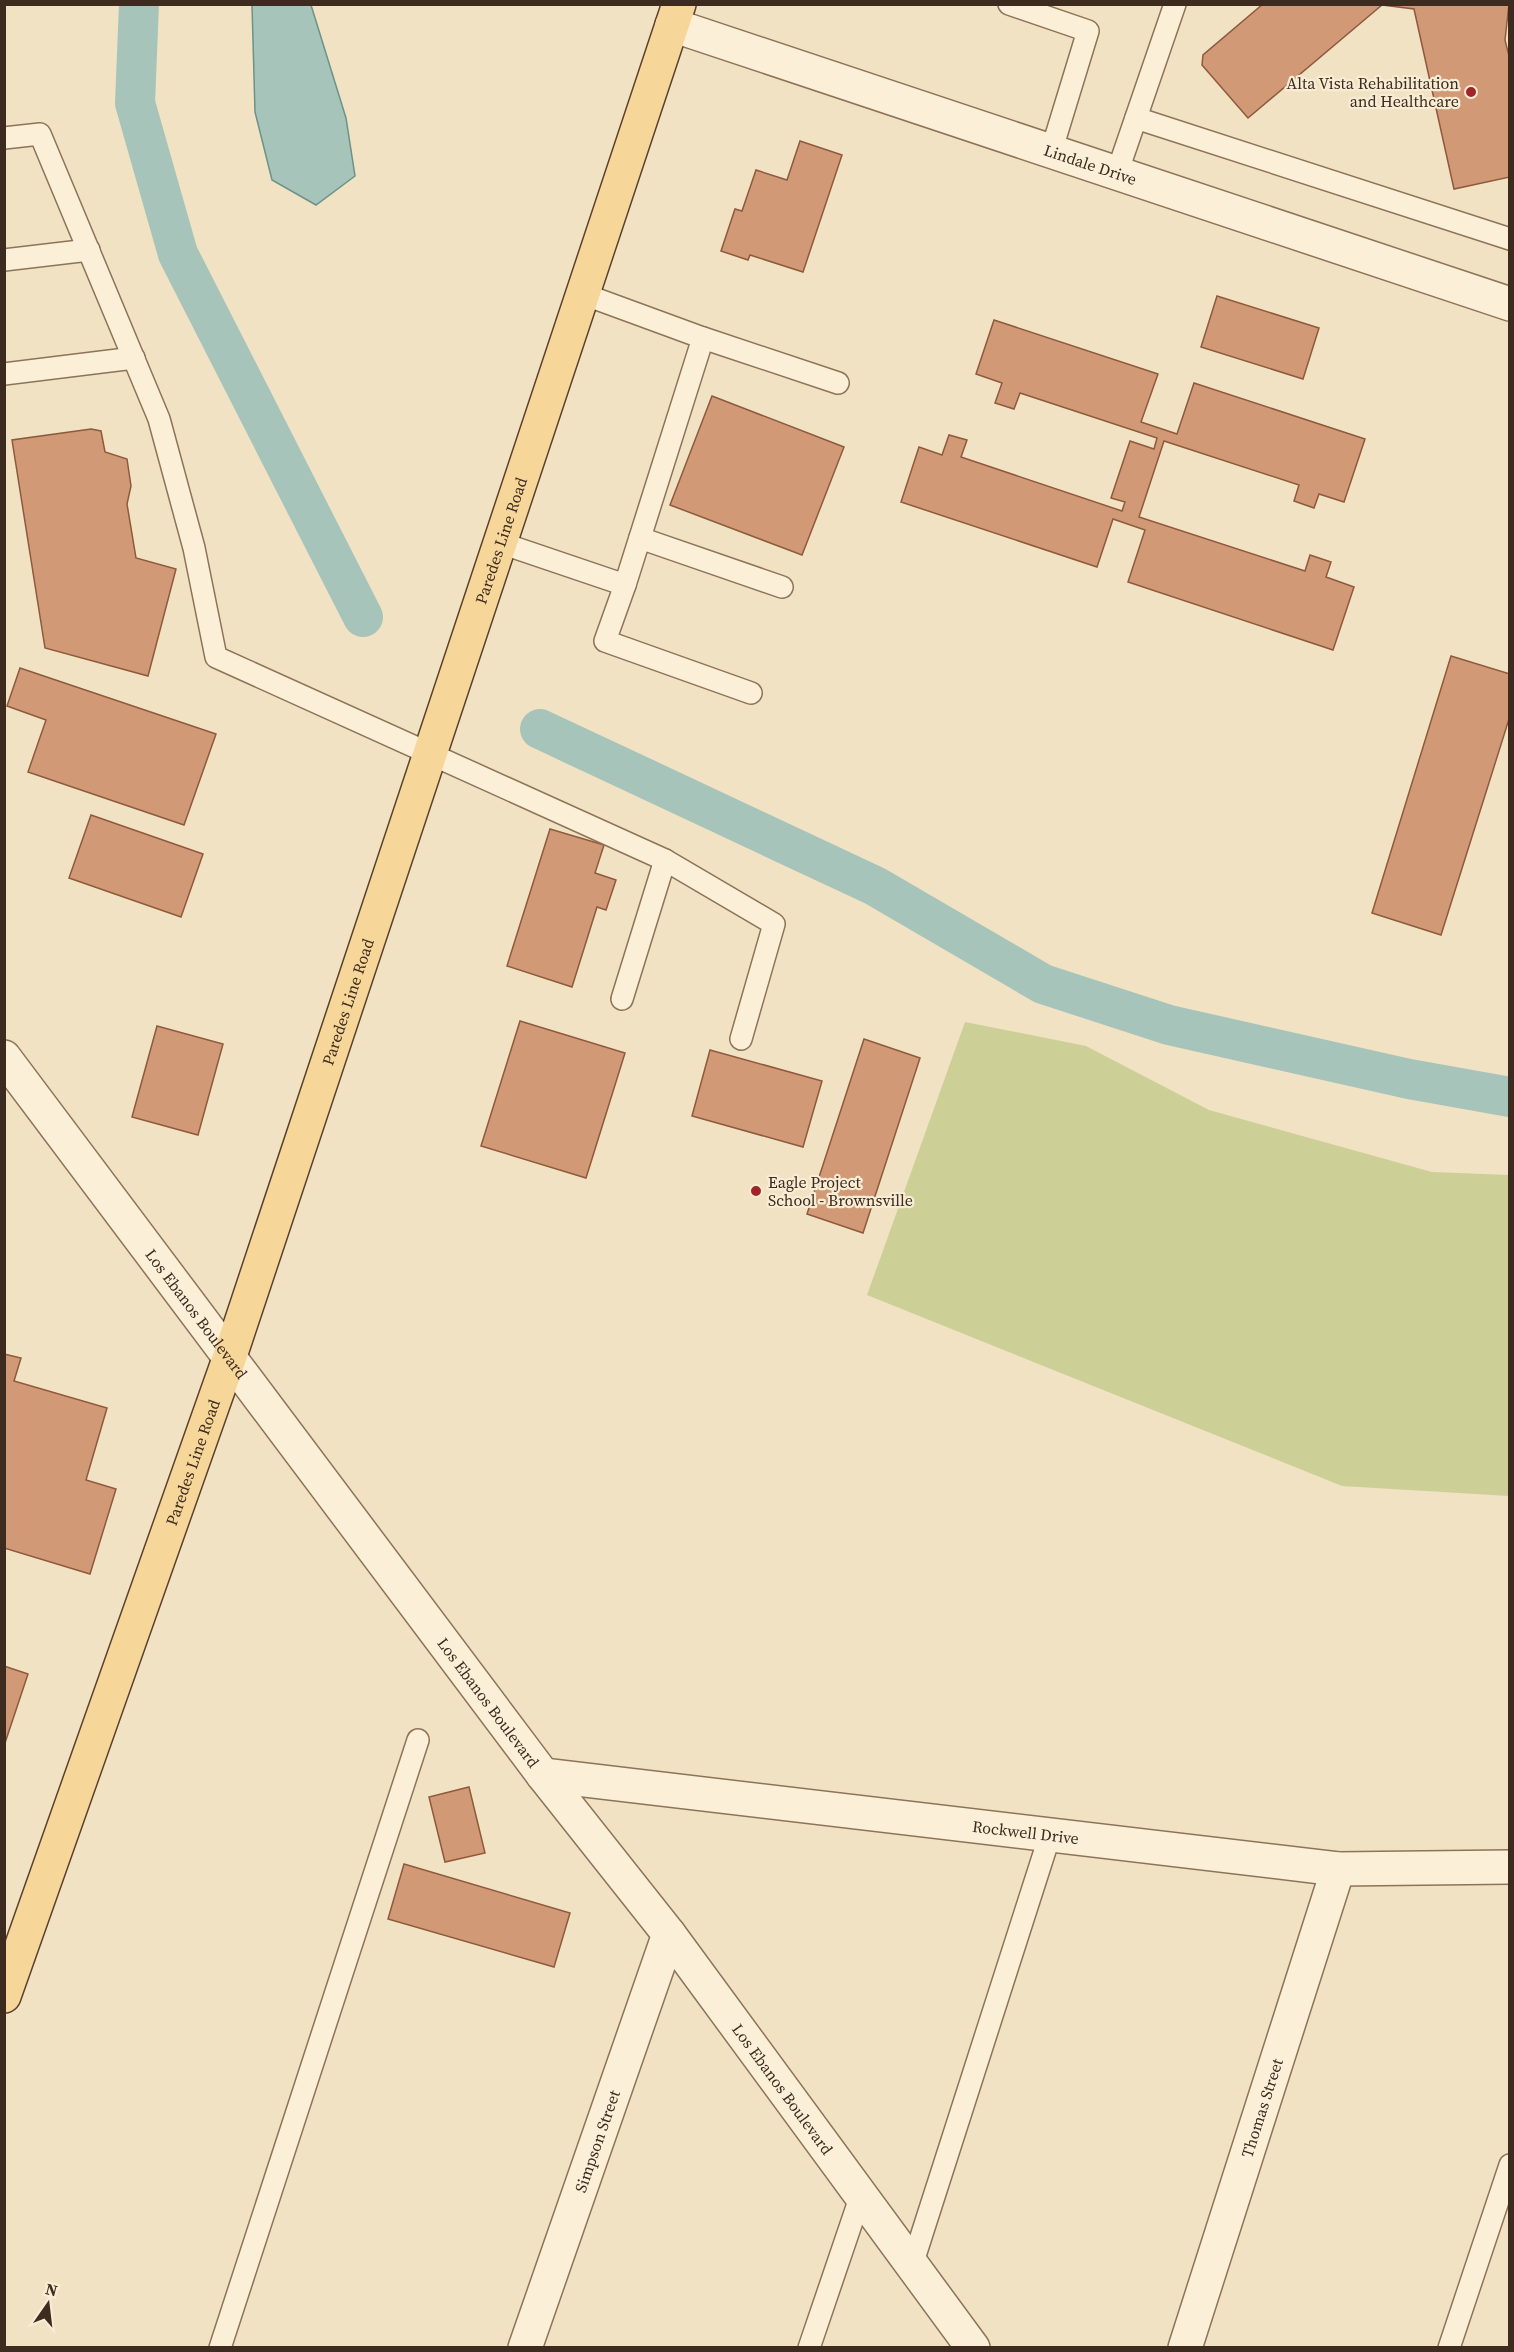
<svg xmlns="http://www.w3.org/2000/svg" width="1514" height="2352" font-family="'Source Serif 4',serif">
<rect width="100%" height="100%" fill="#f1e2c3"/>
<path fill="#ccd096" d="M965 1022 1086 1046 1209 1110 1432 1172 1509 1175V1496L1342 1486 867 1295Z"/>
<path fill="#a6c4ba" stroke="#6b9388" stroke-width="1.5" d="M252 5H311L346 118 355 176 316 205 272 180 255 112Z"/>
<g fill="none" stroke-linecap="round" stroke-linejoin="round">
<g stroke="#a6c4ba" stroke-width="40">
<path d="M139 4 135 103 178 254 363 617"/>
<path d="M540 729 875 886 1043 984 1169 1025 1409 1079 1510 1097"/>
</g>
</g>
<g fill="#d29977" stroke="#8e5a3c" stroke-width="1.5">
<path d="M1263 4H1509L1505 40 1510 60V177L1454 189 1414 9 1382 5 1248 118 1202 65 1203 55Z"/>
<path d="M800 141 842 155 803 272 750 255 748 260 721 251 735 209 742 211 756 170 787 180Z"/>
<path d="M1217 296 1319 328 1303 379 1201 347Z"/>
<path d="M994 320 1158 374 1141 422 1177 434 1194 383 1365 439 1344 502 1319 494 1314 508 1294 501 1299 485 1164 441 1139 517 1305 571 1310 555 1331 562 1326 577 1354 587 1333 650 1128 582 1145 530 1113 519 1097 567 901 502 919 447 942 455 949 435 967 440 961 457 1122 511 1125 502 1111 498 1130 441 1154 449 1157 438 1020 393 1014 409 995 403 1002 383 976 374Z"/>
<path d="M712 396 844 447 802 555 670 505Z"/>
<path d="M91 429 101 431 105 452 127 459 131 486 127 504 136 558 176 569 148 676 45 648 12 440Z"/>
<path d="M1451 656 1510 674V716L1441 935 1372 913Z"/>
<path d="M20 668 216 734 184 825 28 772 46 720 7 706Z"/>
<path d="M91 815 203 854 181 917 69 878Z"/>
<path d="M550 829 604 845 595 873 616 880 606 910 597 907 572 987 507 966Z"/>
<path d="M520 1021 625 1053 586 1178 481 1146Z"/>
<path d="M157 1026 223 1044 198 1135 132 1117Z"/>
<path d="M864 1039 920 1058 863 1233 807 1214Z"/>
<path d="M710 1050 822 1081 803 1147 692 1116Z"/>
<path d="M4 1354 21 1358 14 1381 107 1408 86 1480 116 1489 90 1574 4 1548Z"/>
<path d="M4 1666 28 1674 4 1746Z"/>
<path d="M469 1787 485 1853 445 1862 429 1797Z"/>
<path d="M404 1864 570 1913 554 1967 388 1919Z"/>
</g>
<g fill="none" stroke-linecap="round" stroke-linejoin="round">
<defs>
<g id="service">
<path d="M1009 4 1088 31 1051 152"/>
<path d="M1136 118 1510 239"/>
<path d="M4 138 40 134 159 419 194 548 216 657 665 860 774 924 741 1039"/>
<path d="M1117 173 1175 4"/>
<path d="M4 260 89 250"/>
<path d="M583 294 703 338 625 585"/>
<path d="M703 338 838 383"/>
<path d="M4 374 134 358"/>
<path d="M640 538 782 587"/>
<path d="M501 543 625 585 605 641 751 693"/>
<path d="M622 999 665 860"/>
<path d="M912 2265 1050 1835"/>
<path d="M220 2348 418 1740"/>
<path d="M809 2348 861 2195"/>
<path d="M1449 2348 1510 2165"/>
</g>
<g id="minor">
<path id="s1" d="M672 25 1510 304"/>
<path id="s2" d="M525 2348 669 1934"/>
<path id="s3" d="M1185 2348 1338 1869"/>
</g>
<g id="tertiary">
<path id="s4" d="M4 1057 543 1775 669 1934 973 2348"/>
<path id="s5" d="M543 1775 1338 1869 1510 1867"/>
</g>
<g id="primary">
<path id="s6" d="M4 1996 229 1359 679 4"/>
</g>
</defs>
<use href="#service" stroke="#8d7358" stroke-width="24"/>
<use href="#minor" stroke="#8d7358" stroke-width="36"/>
<use href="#tertiary" stroke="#8d7358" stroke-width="36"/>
<use href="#primary" stroke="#5b412d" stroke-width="36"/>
<use href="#service" stroke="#fbefd8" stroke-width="21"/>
<use href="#minor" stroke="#fbefd8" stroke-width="33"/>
<use href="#tertiary" stroke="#fbefd8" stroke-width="33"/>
<use href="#primary" stroke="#f7d699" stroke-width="33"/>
</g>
<g fill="#a1242a" stroke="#f8ecd4" stroke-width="2">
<circle cx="1471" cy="92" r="6"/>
<circle cx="756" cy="1191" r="6"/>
</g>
<g text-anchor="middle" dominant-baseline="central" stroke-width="4.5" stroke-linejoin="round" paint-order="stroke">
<g font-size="16" fill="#3c2b1e" stroke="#f8ecd4" text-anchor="end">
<text x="1459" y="83">Alta Vista Rehabilitation<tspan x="1459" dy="18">and Healthcare</tspan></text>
<text x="768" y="1182" text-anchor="start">Eagle Project<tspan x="768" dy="18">School - Brownsville</tspan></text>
</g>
<g font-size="16" fill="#3c2b1e" stroke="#f8ecd4">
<text stroke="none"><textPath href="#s1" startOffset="441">Lindale Drive</textPath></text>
<text stroke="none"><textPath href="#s6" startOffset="1538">Paredes Line Road</textPath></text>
<text stroke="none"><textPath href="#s6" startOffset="1052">Paredes Line Road</textPath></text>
<text stroke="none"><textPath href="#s4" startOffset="321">Los Ebanos Boulevard</textPath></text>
<text stroke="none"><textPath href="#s6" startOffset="566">Paredes Line Road</textPath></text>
<text stroke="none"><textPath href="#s4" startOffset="807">Los Ebanos Boulevard</textPath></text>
<text stroke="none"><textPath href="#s5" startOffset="486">Rockwell Drive</textPath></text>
<text stroke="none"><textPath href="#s4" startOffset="1293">Los Ebanos Boulevard</textPath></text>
<text stroke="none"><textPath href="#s3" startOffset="252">Thomas Street</textPath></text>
<text stroke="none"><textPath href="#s2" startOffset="219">Simpson Street</textPath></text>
</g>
</g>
<rect width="1514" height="2352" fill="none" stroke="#3c2b1e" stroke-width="12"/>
<g transform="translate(48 2304) rotate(14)" stroke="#f8ecd4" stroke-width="4.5" paint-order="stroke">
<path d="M0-4.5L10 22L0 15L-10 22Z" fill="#3c2b1e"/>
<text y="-9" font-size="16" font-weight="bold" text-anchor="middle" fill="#3c2b1e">N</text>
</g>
</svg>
